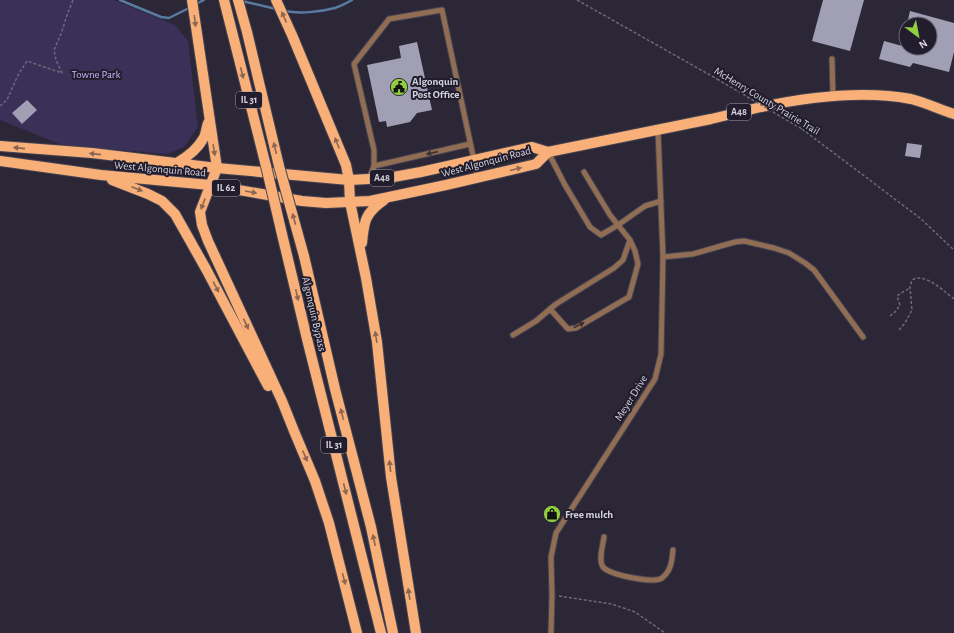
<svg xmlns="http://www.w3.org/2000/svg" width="954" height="633" font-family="'Alegreya Sans',sans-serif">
<rect width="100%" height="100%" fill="#2b2737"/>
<path fill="#3b3058" d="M0 0H114L175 25 188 41 198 127 184 147 167 154 62 145 0 120Z"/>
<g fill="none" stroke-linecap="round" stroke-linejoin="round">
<g stroke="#597ba2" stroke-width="2.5">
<path d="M120 0 161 17 169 18 191 7"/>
<path d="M242 1 276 9"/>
<path d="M196 4 204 0"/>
<path d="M285 11C299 14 320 12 335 8 341 6 347 3 352 0"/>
</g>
</g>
<g fill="#a09fb4">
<path d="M823 0H864L850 51 812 41Z"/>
<path d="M910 11 954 23V52L949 72 913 63 910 67 879 59 884 41 906 47V48H930V24H907Z"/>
<path d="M417 42 432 110 417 113 410 122 387 127 386 121 379 122 367 65 401 58 399 46Z"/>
<path d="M27 100 37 110 22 124 12 113Z"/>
<path d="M907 143 922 145 920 158 905 156Z"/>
</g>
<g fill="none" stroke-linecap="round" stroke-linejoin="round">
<defs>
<g id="service">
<path d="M832 59 833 96"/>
<path d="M548 152 565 185 590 227 601 235 618 225 610 215 584 172"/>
<path d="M374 166 470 144"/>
<path d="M369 179 374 166V150L354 64 389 19 442 10 472 151 478 178"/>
<path d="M663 257 693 254 735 242 744 241 774 248 789 253 805 263 814 270 863 337"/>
<path d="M550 309 568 329 576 328 629 297 638 264 635 251 630 240"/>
<path d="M513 335 536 321 556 304 614 268 623 260 630 240 618 225 645 206 661 201"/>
<path d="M604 537C603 545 598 560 603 567 610 575 654 584 662 578 671 571 672 561 673 550"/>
<path d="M551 633 552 595 551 557 556 533 655 379 661 354 663 257 658 130"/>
</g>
<g id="primary">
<path d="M192 0 217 168 200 212 202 225 208 241 282 401 294 431 315 481 329 523 357 633"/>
<path d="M224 0 266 166"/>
<path d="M238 0 247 32 279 166"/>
<path d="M276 0 292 35 346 165 349 180 350 202 366 278 377 342 391 477 416 633"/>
<path d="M0 146 92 153 217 168 349 180 388 178 421 172 532 147 548 152C602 141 656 130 711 119 728 115 744 111 761 107 808 97 863 90 911 99 924 102 941 110 954 114"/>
<path d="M0 161 101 175 210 185 302 201 326 203 370 201 446 185 536 164 548 152"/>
<path d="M177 163C187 157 197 150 203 139 206 135 206 128 208 123"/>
<path d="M112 180 148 194 162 201 175 214 206 269 268 386"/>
<path d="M281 230 308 343 381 633"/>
<path d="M362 243C364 221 365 213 384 200"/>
<path d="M304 256 335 389 371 527 393 633"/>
</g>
</defs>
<use href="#service" stroke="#464352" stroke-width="7"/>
<use href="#primary" stroke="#464352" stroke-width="12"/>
<g stroke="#6d6a78" stroke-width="1.5" stroke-dasharray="3 2" stroke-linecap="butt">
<path d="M577 0 717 79"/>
<path d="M0 106 7 100 18 75 27 61 62 73 56 60 54 50 61 34 67 15 73 0"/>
<path d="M802 129 920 218 954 250"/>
<path d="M890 316 895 312 900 305 897 296 901 293 910 288"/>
<path d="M899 330 905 323 912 310 910 287 912 280C924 272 944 291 954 299"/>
<path d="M559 596 612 604 635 612 665 633"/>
</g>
<use href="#service" stroke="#906d53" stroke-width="5"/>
<use href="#primary" stroke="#f8af78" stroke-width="10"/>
<defs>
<g id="primary-bridge">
<path d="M266 166 281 230"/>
<path d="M279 166 304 256"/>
</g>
</defs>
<use href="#primary-bridge" stroke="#464352" stroke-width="12" stroke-linecap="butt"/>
<path stroke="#6d6a78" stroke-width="1.5" stroke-dasharray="3 2" stroke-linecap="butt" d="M717 79 802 129"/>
<use href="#primary-bridge" stroke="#f8af78" stroke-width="10"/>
</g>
<defs><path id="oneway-solid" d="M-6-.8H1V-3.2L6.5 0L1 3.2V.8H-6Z"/></defs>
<g fill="#8c6652">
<use href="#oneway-solid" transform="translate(284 17) rotate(-114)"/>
<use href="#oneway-solid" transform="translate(195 21) rotate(83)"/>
<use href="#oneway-solid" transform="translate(242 73) rotate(76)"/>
<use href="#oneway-solid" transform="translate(337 143) rotate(-112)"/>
<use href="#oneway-solid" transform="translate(19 148) rotate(-174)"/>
<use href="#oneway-solid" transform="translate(275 148) rotate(-103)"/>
<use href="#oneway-solid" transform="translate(214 150) rotate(81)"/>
<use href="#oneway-solid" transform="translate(95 154) rotate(-174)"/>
<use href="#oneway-solid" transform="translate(516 169) rotate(-14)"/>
<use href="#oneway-solid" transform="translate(137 189) rotate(21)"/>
<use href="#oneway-solid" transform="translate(251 192) rotate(10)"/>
<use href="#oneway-solid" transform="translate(203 204) rotate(111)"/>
<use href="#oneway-solid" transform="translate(294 219) rotate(-105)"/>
<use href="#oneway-solid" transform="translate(216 287) rotate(62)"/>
<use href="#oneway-solid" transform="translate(297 295) rotate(77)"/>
<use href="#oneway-solid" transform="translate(246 324) rotate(65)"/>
<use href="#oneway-solid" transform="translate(376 337) rotate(-99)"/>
<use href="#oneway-solid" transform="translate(342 414) rotate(-104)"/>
<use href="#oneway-solid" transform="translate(305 456) rotate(67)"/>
<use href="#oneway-solid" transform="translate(390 466) rotate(-96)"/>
<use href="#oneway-solid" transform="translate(345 489) rotate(76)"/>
<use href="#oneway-solid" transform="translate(374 540) rotate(-102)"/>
<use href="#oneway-solid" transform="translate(344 579) rotate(76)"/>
<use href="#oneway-solid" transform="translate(409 594) rotate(-99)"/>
</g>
<g fill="#3d3136">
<use href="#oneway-solid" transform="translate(432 153) rotate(167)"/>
<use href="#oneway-solid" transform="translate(579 325) rotate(-27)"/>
</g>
<defs>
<symbol id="civic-disc" viewBox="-11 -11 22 22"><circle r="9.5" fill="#90cd40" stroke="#211d2d"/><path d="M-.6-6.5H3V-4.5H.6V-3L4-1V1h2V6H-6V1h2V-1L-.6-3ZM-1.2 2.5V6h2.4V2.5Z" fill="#111"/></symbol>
<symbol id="shop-disc" viewBox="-11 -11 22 22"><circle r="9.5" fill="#90cd40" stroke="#211d2d"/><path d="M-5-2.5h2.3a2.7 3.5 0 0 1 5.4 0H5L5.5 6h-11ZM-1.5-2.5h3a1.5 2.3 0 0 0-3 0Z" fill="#111"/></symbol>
</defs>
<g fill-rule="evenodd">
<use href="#civic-disc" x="389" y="77" width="20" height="20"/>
<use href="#shop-disc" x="542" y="504" width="20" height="20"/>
</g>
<g text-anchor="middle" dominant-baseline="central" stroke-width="4" stroke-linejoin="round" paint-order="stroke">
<g fill="#211d2d" stroke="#a09caa" stroke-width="1">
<rect x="236" y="92" width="26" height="16" rx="3"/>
<rect x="727" y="104" width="24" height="16" rx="3"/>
<rect x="370" y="170" width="24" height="16" rx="3"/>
<rect x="212" y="180" width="28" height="16" rx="3"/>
<rect x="321" y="437" width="26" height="16" rx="3"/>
</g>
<g font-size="10" font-weight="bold" fill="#d6d3df">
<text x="249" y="100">IL 31</text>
<text x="739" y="112">A48</text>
<text x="382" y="178">A48</text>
<text x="226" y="188">IL 62</text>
<text x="334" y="445">IL 31</text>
</g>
<g font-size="11" fill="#c6b5fd" stroke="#211d2d">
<text x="96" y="74">Towne Park</text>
</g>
<g font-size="11" font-weight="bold" fill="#d6d3df" stroke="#211d2d" text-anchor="start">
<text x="412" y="81">Algonquin<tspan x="412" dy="13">Post Office</tspan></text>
<text x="565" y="514">Free mulch</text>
</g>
<g font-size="11" fill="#d6d3df" stroke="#211d2d">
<text transform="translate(767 101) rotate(31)">McHenry County Prairie Trail</text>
<text transform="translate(486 162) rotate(-15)">West Algonquin Road</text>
<text transform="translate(160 169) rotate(5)">West Algonquin Road</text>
<text transform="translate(314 314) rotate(77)">Algonquin Bypass</text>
<text transform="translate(631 398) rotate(-58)">Meyer Drive</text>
</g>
</g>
<g transform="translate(918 36) rotate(148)"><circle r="19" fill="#211d2d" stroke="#696674"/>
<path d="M0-3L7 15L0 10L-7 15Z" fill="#90cd40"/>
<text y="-6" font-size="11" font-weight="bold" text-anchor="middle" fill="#d6d3df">N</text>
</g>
</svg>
